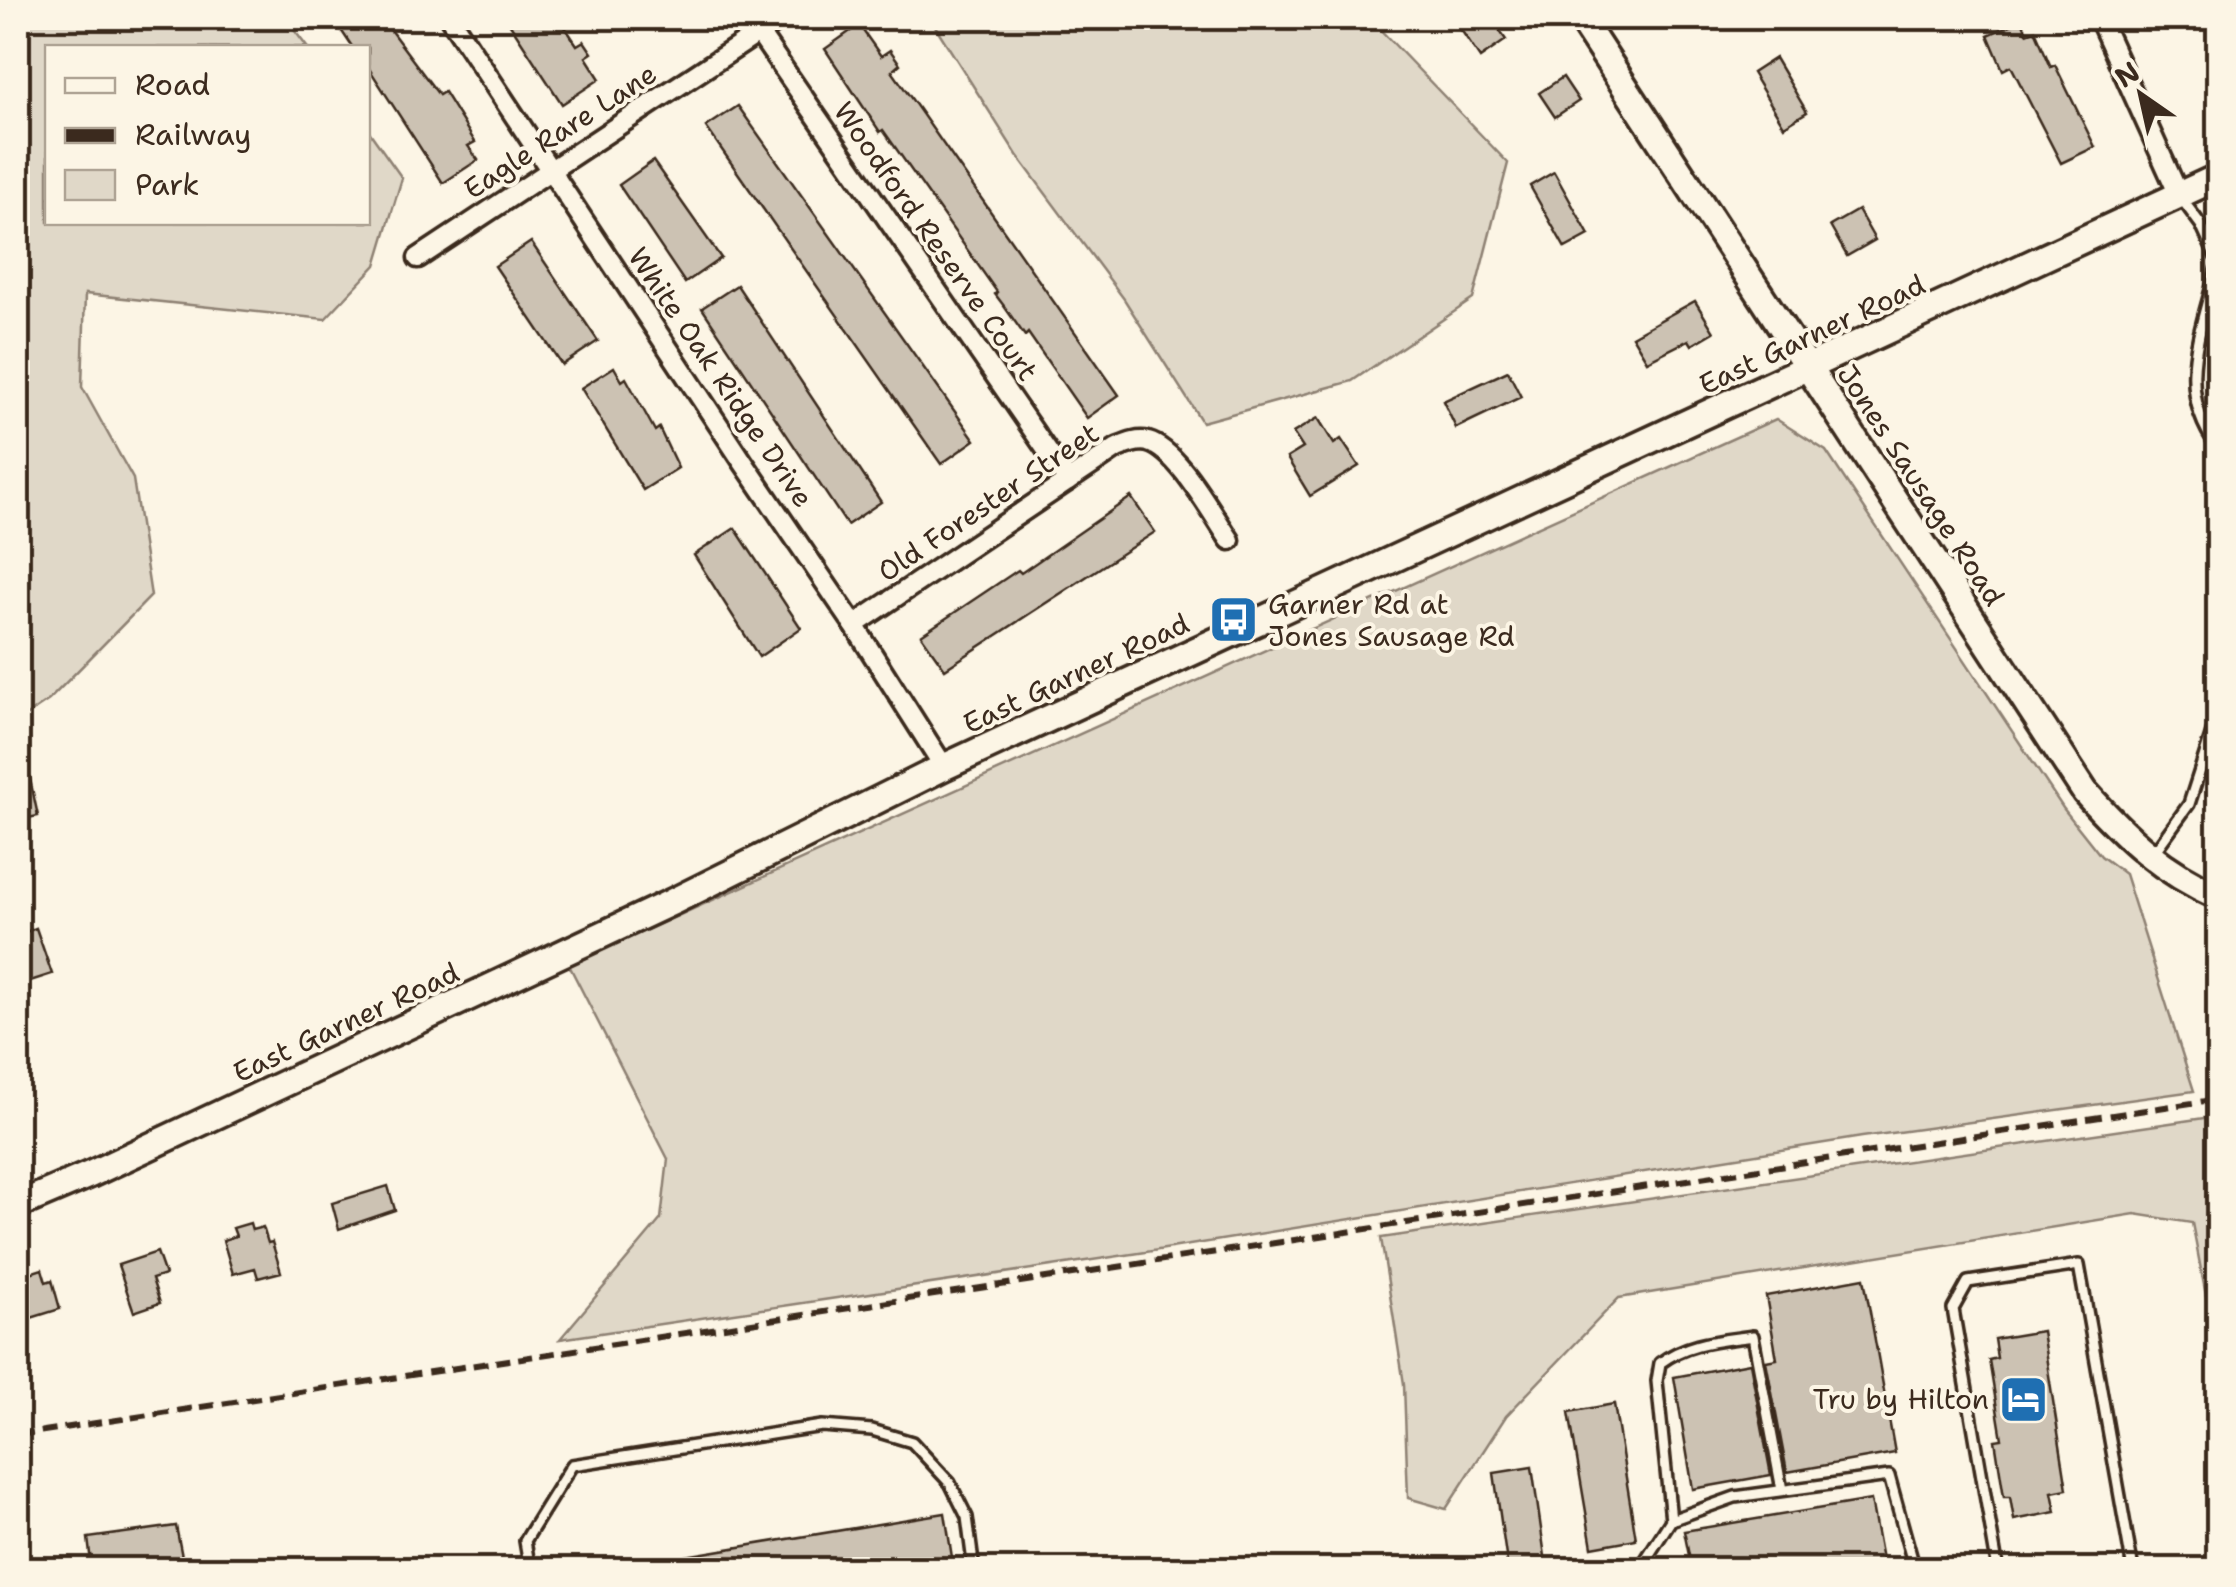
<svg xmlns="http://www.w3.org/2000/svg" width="2236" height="1587" font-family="'Shantell Sans',sans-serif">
<rect width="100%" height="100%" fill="#fcf5e5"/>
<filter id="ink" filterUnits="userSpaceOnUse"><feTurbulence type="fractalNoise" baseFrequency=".01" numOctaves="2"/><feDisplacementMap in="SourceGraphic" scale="20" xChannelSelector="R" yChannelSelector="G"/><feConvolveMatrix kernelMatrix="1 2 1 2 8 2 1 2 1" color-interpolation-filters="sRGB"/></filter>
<g filter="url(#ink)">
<g fill="#e0d8c8" stroke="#8e8173" stroke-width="2.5">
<path d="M18 18H285L307 47 48 48V222H368V130L402 178 376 265 325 319 85 294 82 387 133 479 151 596 49 700 18 721Z"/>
<path d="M930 18H1369L1508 163 1473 299 1352 381 1202 422 1124 299 1017 155Z"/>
<path d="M1776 419 1826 451 2063 808 2101 856 2125 874 2194 1091 1862 1137 1146 1252 560 1339 661 1219 668 1159 569 965Z"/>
<path d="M2218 1116V1358L2192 1223 2135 1214 1619 1298 1506 1416 1446 1509 1408 1498 1404 1384 1381 1238Z"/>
</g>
<g fill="#ccc2b3" stroke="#3b2a1e" stroke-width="2.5">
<path d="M333 18H402L388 27 439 95 444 92 475 142 468 146 478 160 443 183 368 67V48H353Z"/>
<path d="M506 18H559L577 45 584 41 592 53 586 57 600 79 562 104Z"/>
<path d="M1453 18H1491L1506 40 1480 58Z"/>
<path d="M2022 20 2027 33 2035 30 2051 67 2055 65 2095 147 2061 163 2011 66 2003 70 1988 35Z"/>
<path d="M859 25 881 56 890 50 900 64 892 71 1119 395 1087 418 1028 333 1025 336 1004 306 995 294 997 292 883 130 880 132 825 49Z"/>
<path d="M1775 58 1807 112 1784 126 1752 73Z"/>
<path d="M1563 77 1579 101 1555 117 1539 93Z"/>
<path d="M738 106 975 440 941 464 706 127Z"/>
<path d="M653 161 721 258 685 283 619 185Z"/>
<path d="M1554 172 1589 235 1565 248 1530 186Z"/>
<path d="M1858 210 1875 240 1847 256 1830 226Z"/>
<path d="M531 242 598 341 562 365 495 266Z"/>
<path d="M737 285 881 502 847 525 702 308Z"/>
<path d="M1695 301 1714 332 1692 345 1689 340 1647 361 1632 336Z"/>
<path d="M614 367 622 381 626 378 655 431 659 428 678 468 643 490 581 388Z"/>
<path d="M1508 371 1521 397 1456 428 1443 401Z"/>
<path d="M1318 418 1334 444 1341 439 1359 466 1310 496 1287 458 1303 448 1293 433Z"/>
<path d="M1131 497 1155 532 945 669 921 635 1018 570 1021 573Z"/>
<path d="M735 528 801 628 759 657 694 555Z"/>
<path d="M24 751 38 816 18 820V752Z"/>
<path d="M36 928 52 974 18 985V935Z"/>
<path d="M388 1186 395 1210 339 1229 332 1203Z"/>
<path d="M250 1223 252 1230 263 1227 268 1243 272 1242 281 1272 258 1278 255 1268 233 1274 223 1240 236 1236 233 1228Z"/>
<path d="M157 1252 165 1275 152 1279 160 1303 134 1312 118 1265Z"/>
<path d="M42 1269 46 1282 52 1280 60 1309 18 1322V1277Z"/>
<path d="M1864 1278 1895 1453 1787 1472 1766 1361 1777 1359 1766 1296Z"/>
<path d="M2042 1331 2067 1489 2052 1492 2056 1512 2014 1520 2010 1497H2004L1995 1440 2002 1439 1989 1360 1997 1358 1994 1339Z"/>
<path d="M1750 1363 1771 1475 1693 1489 1674 1377Z"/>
<path d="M1614 1404 1636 1539 1592 1547 1569 1412Z"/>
<path d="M1532 1467 1547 1570H1508L1494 1473Z"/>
<path d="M1871 1500 1884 1570H1692L1684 1531Z"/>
<path d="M945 1513 954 1570H656L655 1561Z"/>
<path d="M176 1526 183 1562 134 1570H92L88 1538Z"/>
</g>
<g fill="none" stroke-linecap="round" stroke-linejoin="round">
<defs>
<g id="lane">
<path d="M2181 198 2201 225 2218 262C2203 328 2172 387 2218 448"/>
<path d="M2152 855 2189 804 2218 714"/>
<path d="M1671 1520 1657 1381 1660 1363C1688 1342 1719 1341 1753 1336L1782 1490"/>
<path d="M530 1570 525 1541 572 1465 822 1426 872 1430 912 1442 950 1483 967 1517 974 1570"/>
<path d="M1639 1570 1671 1520 1735 1497 1889 1476 1915 1570"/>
<path d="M1998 1570 1953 1309 1968 1282 2079 1265 2133 1570"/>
</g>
<g id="street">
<path d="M450 18 743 462 854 625 944 767"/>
<path d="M2099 18 2179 195"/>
<path d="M759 33 1068 481"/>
<path d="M418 258 781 18"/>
<path d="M854 625 1117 448C1127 444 1138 439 1148 442 1178 450 1212 514 1230 540"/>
</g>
<g id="secondary">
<path d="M1580 18 2085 792C2125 837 2163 872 2218 896"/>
<path d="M18 1205 91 1174 672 902 944 767 2218 177"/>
</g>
</defs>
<use href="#lane" stroke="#3b2a1e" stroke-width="16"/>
<use href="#street" stroke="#3b2a1e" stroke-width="25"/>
<use href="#secondary" stroke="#3b2a1e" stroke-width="32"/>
<use href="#lane" stroke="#fcf5e5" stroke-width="9"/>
<use href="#street" stroke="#fcf5e5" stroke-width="18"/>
<use href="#secondary" stroke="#fcf5e5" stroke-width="25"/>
<path stroke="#3b2a1e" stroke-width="6" stroke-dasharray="15 8" stroke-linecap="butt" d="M18 1435 2218 1099"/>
</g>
</g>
<defs>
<symbol id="bus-square" viewBox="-11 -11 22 22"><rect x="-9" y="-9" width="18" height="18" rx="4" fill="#1f6fb2" stroke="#fcf5e5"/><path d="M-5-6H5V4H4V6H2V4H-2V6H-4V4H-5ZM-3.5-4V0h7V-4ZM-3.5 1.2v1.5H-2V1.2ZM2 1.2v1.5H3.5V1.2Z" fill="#fff"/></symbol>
<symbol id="hotel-square" viewBox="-11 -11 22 22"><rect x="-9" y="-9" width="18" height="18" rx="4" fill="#1f6fb2" stroke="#fcf5e5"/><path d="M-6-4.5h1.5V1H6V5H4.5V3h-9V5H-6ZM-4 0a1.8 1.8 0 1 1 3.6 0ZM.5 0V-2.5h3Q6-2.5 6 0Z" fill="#fff"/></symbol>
</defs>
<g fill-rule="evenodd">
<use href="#bus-square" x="1206" y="592" width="55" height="55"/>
<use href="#hotel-square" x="1996" y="1372" width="55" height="55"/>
</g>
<g text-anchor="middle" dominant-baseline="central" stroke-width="8" stroke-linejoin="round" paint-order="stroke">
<g font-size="28" fill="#3b2a1e" stroke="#fcf5e5">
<text transform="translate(560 131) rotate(-33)">Eagle Rare Lane</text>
<text transform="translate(936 241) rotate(55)">Woodford Reserve Court</text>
<text transform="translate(1812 334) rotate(-25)">East Garner Road</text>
<text transform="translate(721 377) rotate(56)">White Oak Ridge Drive</text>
<text transform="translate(1921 485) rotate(57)">Jones Sausage Road</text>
<text transform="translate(988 502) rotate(-34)">Old Forester Street</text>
<text transform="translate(1076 673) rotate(-25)">East Garner Road</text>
<text transform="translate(346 1022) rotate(-25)">East Garner Road</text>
</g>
<g font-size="28" fill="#3b2a1e" stroke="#fcf5e5" text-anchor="start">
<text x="1268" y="604">Garner Rd at<tspan x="1268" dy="32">Jones Sausage Rd</tspan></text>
<text x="1989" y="1399" text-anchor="end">Tru by Hilton</text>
</g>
</g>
<rect width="2236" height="1587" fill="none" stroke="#fcf5e5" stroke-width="60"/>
<rect x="30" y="30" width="2176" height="1527" fill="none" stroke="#3b2a1e" stroke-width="4" filter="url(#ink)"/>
<rect x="45" y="45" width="325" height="180" fill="#fcf5e5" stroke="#afa495" stroke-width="2.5"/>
<rect x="65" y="78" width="50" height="15" fill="#fcf5e5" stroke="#afa495" stroke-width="2.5"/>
<text x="135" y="95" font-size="30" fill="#3b2a1e">Road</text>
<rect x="65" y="128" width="50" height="15" fill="#3b2a1e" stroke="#afa495" stroke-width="2.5"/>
<text x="135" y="145" font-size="30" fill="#3b2a1e">Railway</text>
<rect x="65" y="170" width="50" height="30" fill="#e0d8c8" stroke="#afa495" stroke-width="2.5"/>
<text x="135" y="195" font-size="30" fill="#3b2a1e">Park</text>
<g transform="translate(2141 95) rotate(326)" stroke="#fcf5e5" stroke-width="8" paint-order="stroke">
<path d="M0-8L18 38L0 25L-18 38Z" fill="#3b2a1e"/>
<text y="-15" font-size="28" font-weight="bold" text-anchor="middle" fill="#3b2a1e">N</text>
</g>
</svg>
